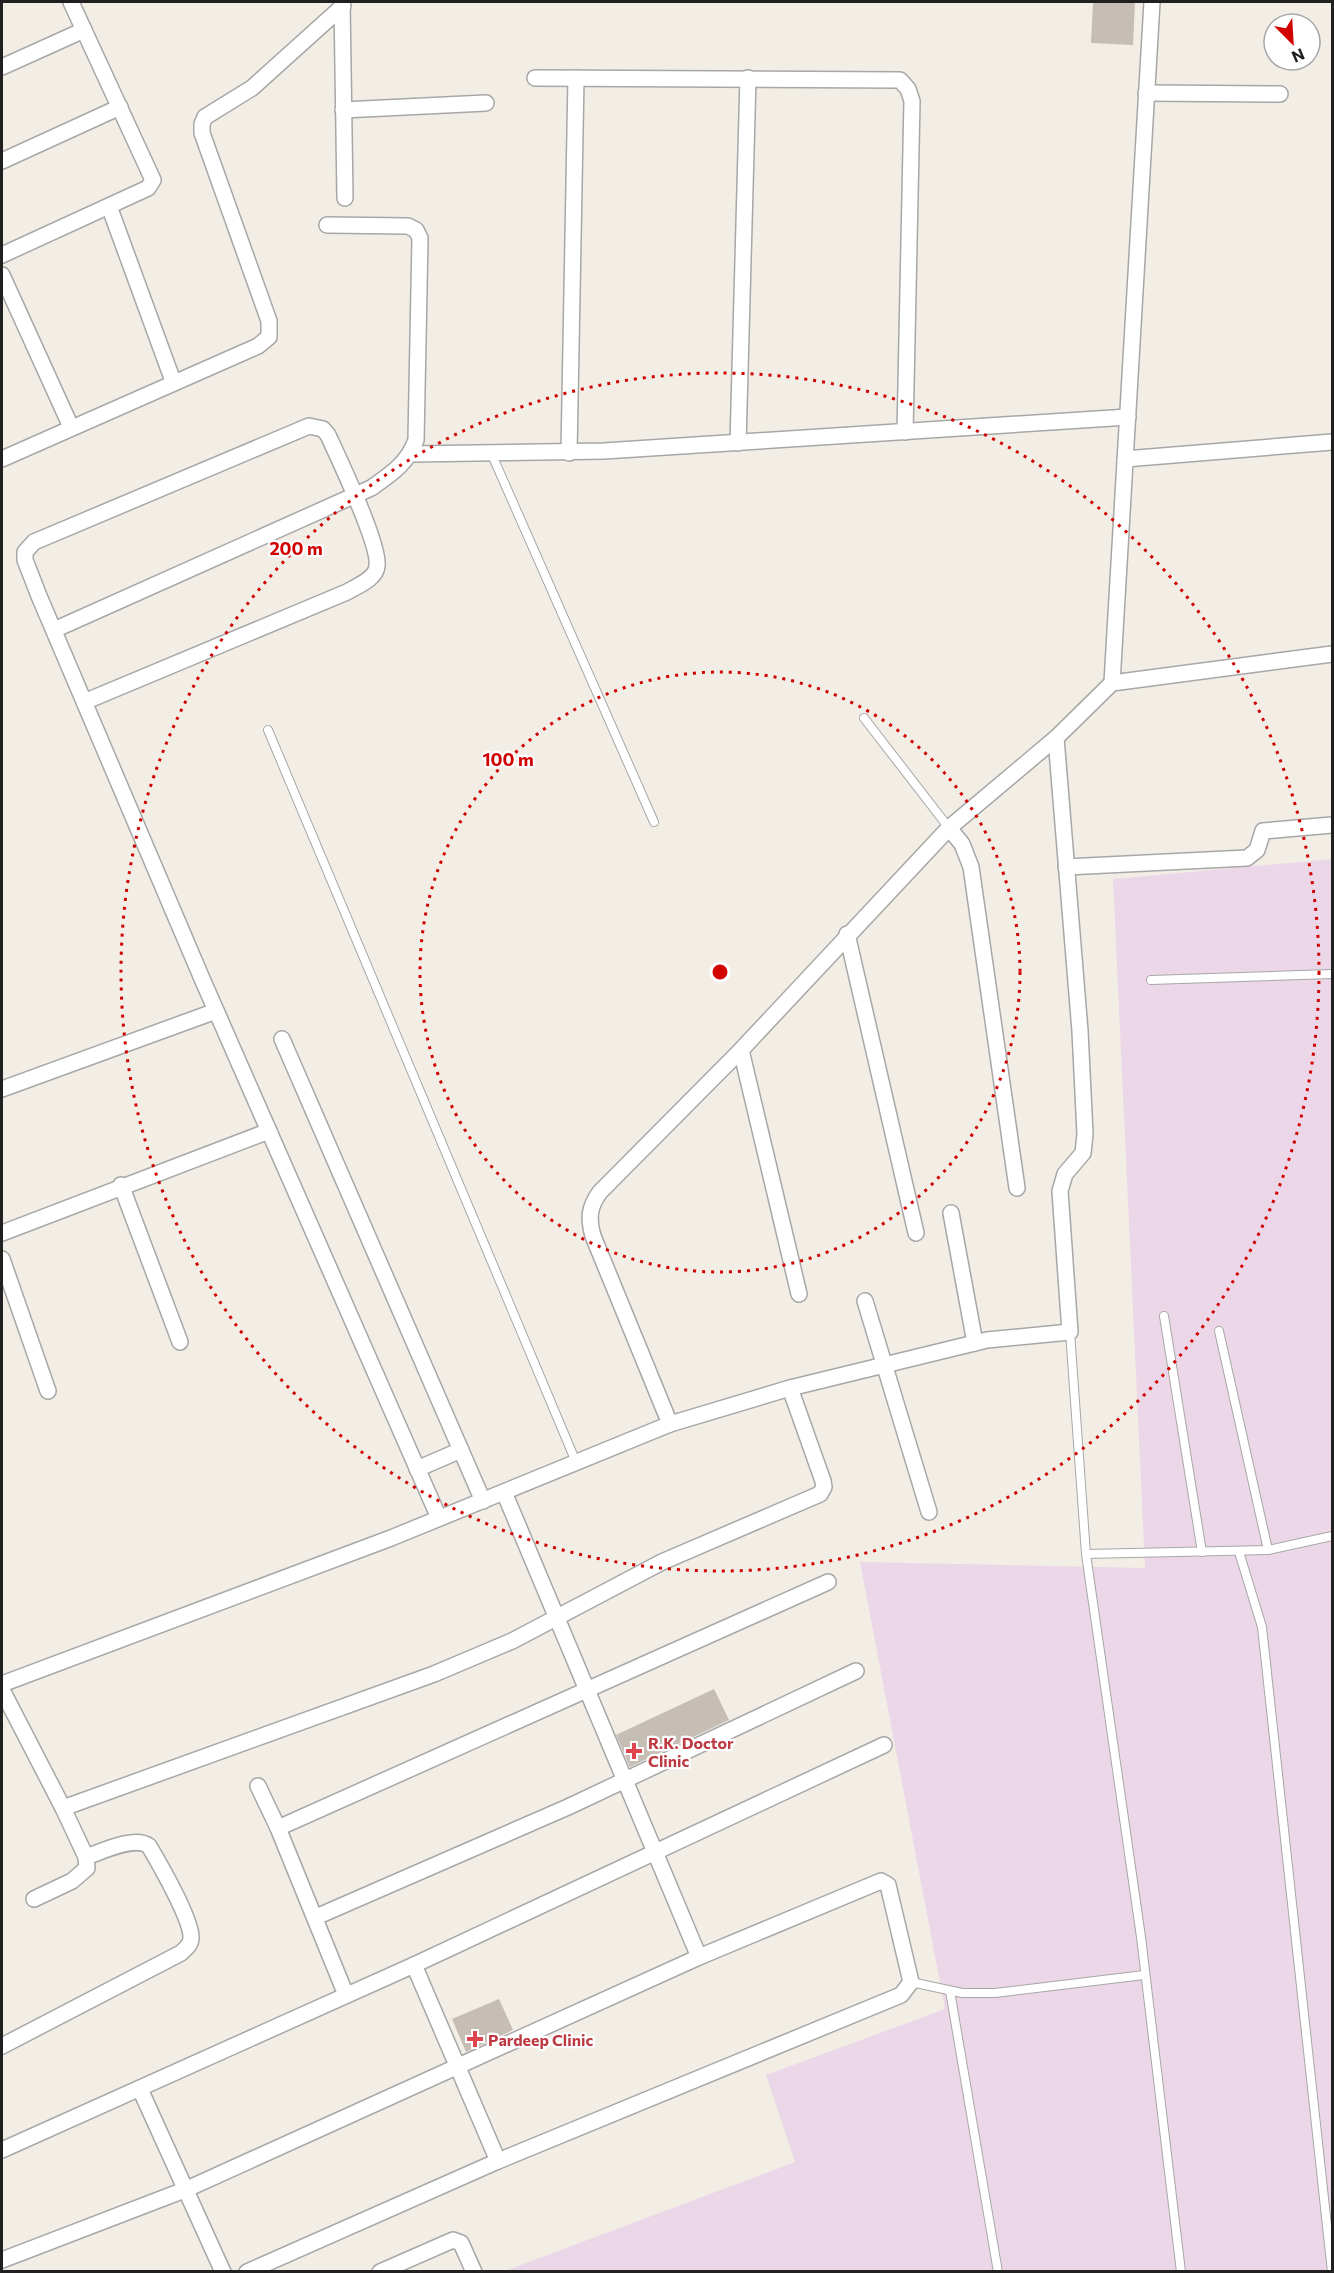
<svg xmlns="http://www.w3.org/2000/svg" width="1334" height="2273" font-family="Commissioner,sans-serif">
<rect width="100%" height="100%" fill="#f2eee6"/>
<path fill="#ebd7e7" d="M1332 859V2271L502 2272 795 2162 766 2075 945 2009 860 1562 1145 1568 1113 879Z"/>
<g fill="#c6bdb5">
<path d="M1093 2H1135L1133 45 1091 43Z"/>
<path d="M714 1689 729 1720 630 1767 616 1735Z"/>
<path d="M499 1999 513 2030 466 2052 452 2019Z"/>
</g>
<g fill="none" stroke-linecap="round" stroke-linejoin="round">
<defs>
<g id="lane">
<path d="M492 455 654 822"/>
<path d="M864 718 949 828"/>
<path d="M268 730 576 1462"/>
<path d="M1151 980 1332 974"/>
<path d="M1164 1316 1202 1552"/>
<path d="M1219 1331 1268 1550"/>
<path d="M1070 1332 1086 1554 1141 1937 1181 2272"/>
<path d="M1239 1552 1262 1627 1332 2272"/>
<path d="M1086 1554 1268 1550 1332 1536"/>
<path d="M911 1982 962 1993H995L1144 1975"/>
<path d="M950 1991 998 2272"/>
</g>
<g id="street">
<path d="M342 2 345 198"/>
<path d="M2 67 84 30"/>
<path d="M535 78 900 80 908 89 912 101 905 432"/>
<path d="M1146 93 1280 94"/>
<path d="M343 110 486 103"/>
<path d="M2 161 120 107"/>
<path d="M109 206 173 381"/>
<path d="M2 255 148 188 153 180 71 2"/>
<path d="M2 275 71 427"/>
<path d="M738 443 748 78"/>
<path d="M569 453 576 78"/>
<path d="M411 454 604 451 1128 417"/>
<path d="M2 459 258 346 269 337V321L202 133V124L205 117 252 88 343 6"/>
<path d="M1125 459 1332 442"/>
<path d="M54 630 371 488C391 474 408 463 416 440L420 238 416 230 408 226 327 225"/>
<path d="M1112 683 1152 2"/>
<path d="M84 702 347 592C357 586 376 579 377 566 380 545 339 459 328 435L323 429 309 426 34 542 25 552V560L39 596 203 981 439 1518"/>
<path d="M949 828 962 844 971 867 1017 1188"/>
<path d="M1066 867 1247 858 1257 850 1263 831 1332 825"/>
<path d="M847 934 916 1233"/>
<path d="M282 1039 483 1501"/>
<path d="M741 1050 799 1294"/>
<path d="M2 1089 216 1011"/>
<path d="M121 1185 180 1342"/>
<path d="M951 1213 975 1343"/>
<path d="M2 1233 269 1131"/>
<path d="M2 1259 48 1391"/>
<path d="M865 1301 929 1512"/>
<path d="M670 1424 790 1388 987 1340 1070 1332 1060 1191 1065 1174 1083 1153 1085 1134 1080 1031 1056 738"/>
<path d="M417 1469 461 1450"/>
<path d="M504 1492 699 1957"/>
<path d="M2 1684 391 1538 670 1424 593 1236C588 1218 589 1207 600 1192L741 1050 949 828 1056 738 1112 683 1332 654"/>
<path d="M2 1690 63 1808 434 1674 512 1641 662 1562 820 1494 824 1487 823 1481 790 1388"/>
<path d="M258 1786 278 1828 346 1995"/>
<path d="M278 1828 828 1582"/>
<path d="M34 1899 72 1881 87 1868 86 1857 63 1808"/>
<path d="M316 1917 568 1807 856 1671"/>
<path d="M414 1965 498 2161"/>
<path d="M2 2046 181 1953C186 1948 191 1945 191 1938 192 1920 159 1863 149 1846 135 1835 101 1852 86 1857"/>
<path d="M140 2089 223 2272"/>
<path d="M2 2150 414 1965 884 1745"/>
<path d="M2 2260 187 2189 699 1957 881 1881 888 1885 911 1982 901 1995 498 2161 247 2272"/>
<path d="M380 2272 453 2240 461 2243 474 2272"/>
</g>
</defs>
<use href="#lane" stroke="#a7a7a7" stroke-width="10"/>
<use href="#street" stroke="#a7a7a7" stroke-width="18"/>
<use href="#lane" stroke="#fff" stroke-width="8"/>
<use href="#street" stroke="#fff" stroke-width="15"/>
</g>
<g fill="none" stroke="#d10100" stroke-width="3" stroke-dasharray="3 6">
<circle cx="720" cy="972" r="300"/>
<circle cx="720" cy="972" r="599"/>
</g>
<g fill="#e0444e" stroke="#fff" stroke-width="2">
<path d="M631 1742h6v6h6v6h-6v6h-6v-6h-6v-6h6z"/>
<path d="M472 2030h6v6h6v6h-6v6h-6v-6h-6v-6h6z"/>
</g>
<g text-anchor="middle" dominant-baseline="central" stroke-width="4.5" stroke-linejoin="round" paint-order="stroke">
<g font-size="16" font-weight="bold" fill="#be3a42" stroke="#fff" text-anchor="start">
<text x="648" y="1742">R.K. Doctor<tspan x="648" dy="18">Clinic</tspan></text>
<text x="488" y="2039">Pardeep Clinic</text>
</g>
</g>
<circle cx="720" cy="972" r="9" fill="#d10100" stroke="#fff" stroke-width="3"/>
<g font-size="18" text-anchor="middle" font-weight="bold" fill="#d10100" stroke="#fff" stroke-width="4.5" stroke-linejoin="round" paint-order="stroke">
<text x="296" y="555">200 m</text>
<text x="508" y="766">100 m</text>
</g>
<rect width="1334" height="2273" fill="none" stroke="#202020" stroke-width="6"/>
<g transform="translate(1292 42) rotate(156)"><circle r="28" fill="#ffffff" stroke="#a6a6a6" stroke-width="1.5"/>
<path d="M0-4.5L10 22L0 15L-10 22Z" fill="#d10100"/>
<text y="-9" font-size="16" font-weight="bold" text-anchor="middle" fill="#202020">N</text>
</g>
</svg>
